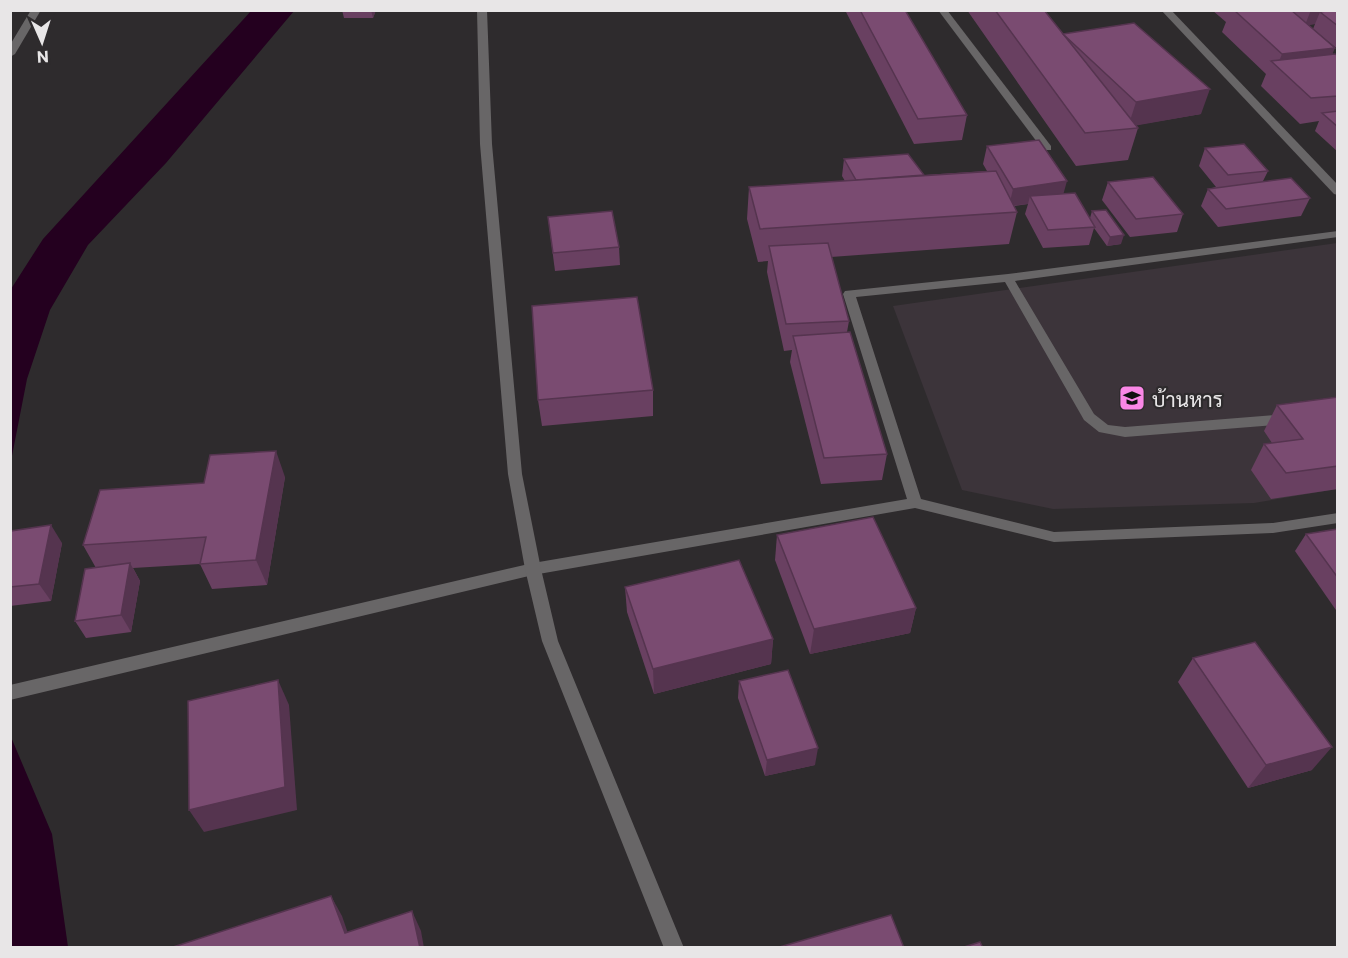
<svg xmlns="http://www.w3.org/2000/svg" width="1348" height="958" font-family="Commissioner,Sarabun,sans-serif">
<rect width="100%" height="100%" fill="#2e2b2d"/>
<path fill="#3c343a" d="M1337 243V489L1254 503 1053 509 962 490 893 306Z"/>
<g fill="#24001f">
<path d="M251 11H294L166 163 88 245 50 310 27 379 11 461V289L43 239Z"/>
<path d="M10 710 11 737 52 834 68 947H11Z"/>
</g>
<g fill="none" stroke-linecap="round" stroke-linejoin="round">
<path fill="#686667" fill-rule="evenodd" d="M1338 231V237L1015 281 1094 414 1108 425 1125 427 1288 414 1294 419 1288 424 1125 437 1099 432 1084 420 1005 282 856 297 921 499 1054 532 1273 523 1338 513V523L1273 533 1054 542 915 508 533 575 528 573 526 569 528 565 533 563 907 499 843 294 845 291 1008 274Z"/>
<g fill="#686667" fill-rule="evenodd">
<path d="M31 10H41L15 54 10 57V45Z"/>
<path d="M938 10H947L1051 146V150H1043Z"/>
<path d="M533 563 539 565 541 569 539 573 533 575 10 700V685Z"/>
</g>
<g fill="#686667" fill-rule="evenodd">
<path d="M477 10H487L492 144 522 474 541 569 558 641 684 948H664L542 641 525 569 508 474 480 144Z"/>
<path d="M1161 10H1171L1338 185V195L1334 194Z"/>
</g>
</g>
<g fill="#694061">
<path d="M342 10H376L373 18H344Z"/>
<path d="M845 10H905L967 115 962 140 914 144Z"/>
<path d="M967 10H1044L1063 34 1201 114 1136 125 1138 128 1128 160 1076 166Z"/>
<path d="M1212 10H1338V47H1335L1313 29 1315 24 1307 25 1333 54 1338 56V152L1315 131 1319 121 1300 124 1261 86 1266 74 1222 32 1226 22Z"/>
<path d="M987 146 1063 194 1090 218 1092 211 1121 244 1107 246 1094 228 1089 245 1043 248 1025 214 1028 204 1014 206 1017 212 1009 244 831 257 849 321 847 332 887 454 882 480 821 484 790 362 792 350 784 351 767 272 768 261 758 262 747 219 749 187 845 181 842 176 844 159 924 175 987 171 983 164Z"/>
<path d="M1205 148 1268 171 1263 181 1310 198 1301 216 1218 227 1201 206 1208 189 1216 187 1199 166Z"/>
<path d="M1108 182 1183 214 1177 232 1130 237 1102 200Z"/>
<path d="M548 217 619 247 620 265 555 271Z"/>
<path d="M653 390V416L542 426 538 400Z"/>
<path d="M1338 397V489L1271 499 1251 470 1264 444 1272 443 1264 431 1277 405Z"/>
<path d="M285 477 267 585 212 589 200 564 133 568 140 581 131 632 86 638 75 621 96 568 83 545 204 483Z"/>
<path d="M1338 529V613L1295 551 1306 534Z"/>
<path d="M11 531 62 543 51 601 10 606Z"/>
<path d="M777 535 916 608 910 633 810 654 775 560Z"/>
<path d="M625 587 773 639 771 664 654 694 627 612Z"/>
<path d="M1193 658 1312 770 1248 788 1178 682Z"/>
<path d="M739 681 815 765 765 776 738 698Z"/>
</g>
<g fill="#55344f">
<path d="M371 10H376L373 18Z"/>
<path d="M1311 10H1338L1320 12 1315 24 1305 25Z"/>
<path d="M1335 48 1324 73 1277 66 1282 54Z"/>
<path d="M1210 89 1201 114 1128 127 1136 102Z"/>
<path d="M1067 181 1062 199 1030 196 1028 204 1009 206 1013 189Z"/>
<path d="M1124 235 1121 244 1107 246 1110 237Z"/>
<path d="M276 451 285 477 267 585 256 560Z"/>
<path d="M51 525 62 543 51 601 39 584Z"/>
<path d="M130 563 140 581 131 632 121 615Z"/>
<path d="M916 608 910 633 810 654 814 629Z"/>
<path d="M773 639 771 664 654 694 653 669Z"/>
<path d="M278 680 289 705 297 810 204 832 189 810Z"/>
<path d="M1332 747 1312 770 1248 788 1266 765Z"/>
<path d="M818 748 815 765 765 776 767 760Z"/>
<path d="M331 896 342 916 353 948 345 933Z"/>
<path d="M412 911 421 931 424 948H420Z"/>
</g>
<g fill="#7a4b71" stroke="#55344f" stroke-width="1.5">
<path d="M860 10H905L967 115 918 119Z"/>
<path d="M995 10H1044L1138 128 1085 133Z"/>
<path d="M1234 10H1291L1335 48 1282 54Z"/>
<path d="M1332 10H1338V26L1320 12Z"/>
<path d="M1134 23 1210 89 1136 102 1063 34Z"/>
<path d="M1335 54 1338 56V96L1311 98 1271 61Z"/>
<path d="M1338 111V127L1322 113Z"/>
<path d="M1039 140 1067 181 1013 189 987 146Z"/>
<path d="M1244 144 1268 171 1228 175 1205 148Z"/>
<path d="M908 154 924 175 856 180 844 159Z"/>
<path d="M996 171 1017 212 760 229 749 187Z"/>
<path d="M1153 177 1183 214 1136 219 1108 182Z"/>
<path d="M1291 178 1310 198 1226 209 1208 189Z"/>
<path d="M1075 193 1095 227 1048 230 1030 196Z"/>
<path d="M1106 210 1124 235 1110 237 1092 211Z"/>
<path d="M612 211 619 247 553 253 548 217Z"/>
<path d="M828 243 849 321 786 324 769 246Z"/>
<path d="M637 297 653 390 538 400 532 306Z"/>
<path d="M850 332 887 454 824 458 793 336Z"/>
<path d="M1338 397V466L1286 473 1264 444 1303 439 1277 405Z"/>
<path d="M276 451 256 560 200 564 206 537 83 545 100 490 204 483 210 455Z"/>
<path d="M873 517 916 608 814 629 777 535Z"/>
<path d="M51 525 39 584 10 587 11 531Z"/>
<path d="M1338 529V578L1306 534Z"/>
<path d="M739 560 773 639 653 669 625 587Z"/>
<path d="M130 563 121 615 75 621 85 569Z"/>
<path d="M1255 642 1332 747 1266 765 1193 658Z"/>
<path d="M788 670 818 748 767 760 739 681Z"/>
<path d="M278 680 285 787 189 810 188 701Z"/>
<path d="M331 896 345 933 412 911 420 948H170Z"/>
<path d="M891 915 904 948H776Z"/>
<path d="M980 942 983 948H961Z"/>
</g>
<defs>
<symbol id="school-square" viewBox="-11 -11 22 22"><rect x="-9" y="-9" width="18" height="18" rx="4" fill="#fa87e6" stroke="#2e2b2d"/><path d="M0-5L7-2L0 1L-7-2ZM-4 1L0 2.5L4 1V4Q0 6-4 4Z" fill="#111"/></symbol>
</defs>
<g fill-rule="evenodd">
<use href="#school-square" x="1117" y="383" width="30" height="30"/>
</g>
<g text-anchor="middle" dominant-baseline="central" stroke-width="4.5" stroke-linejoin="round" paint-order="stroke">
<g font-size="21" fill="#e8e6e7" stroke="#2e2b2d" text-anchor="start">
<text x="1152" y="398">บ้านหาร</text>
</g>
</g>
<rect width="1348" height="958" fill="none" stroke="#e8e6e7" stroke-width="24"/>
<g transform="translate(42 42) rotate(177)" stroke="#2e2b2d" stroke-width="4.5" paint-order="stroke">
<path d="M0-4.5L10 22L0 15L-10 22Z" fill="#e8e6e7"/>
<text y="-9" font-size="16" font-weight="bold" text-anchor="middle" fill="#e8e6e7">N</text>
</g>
</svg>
